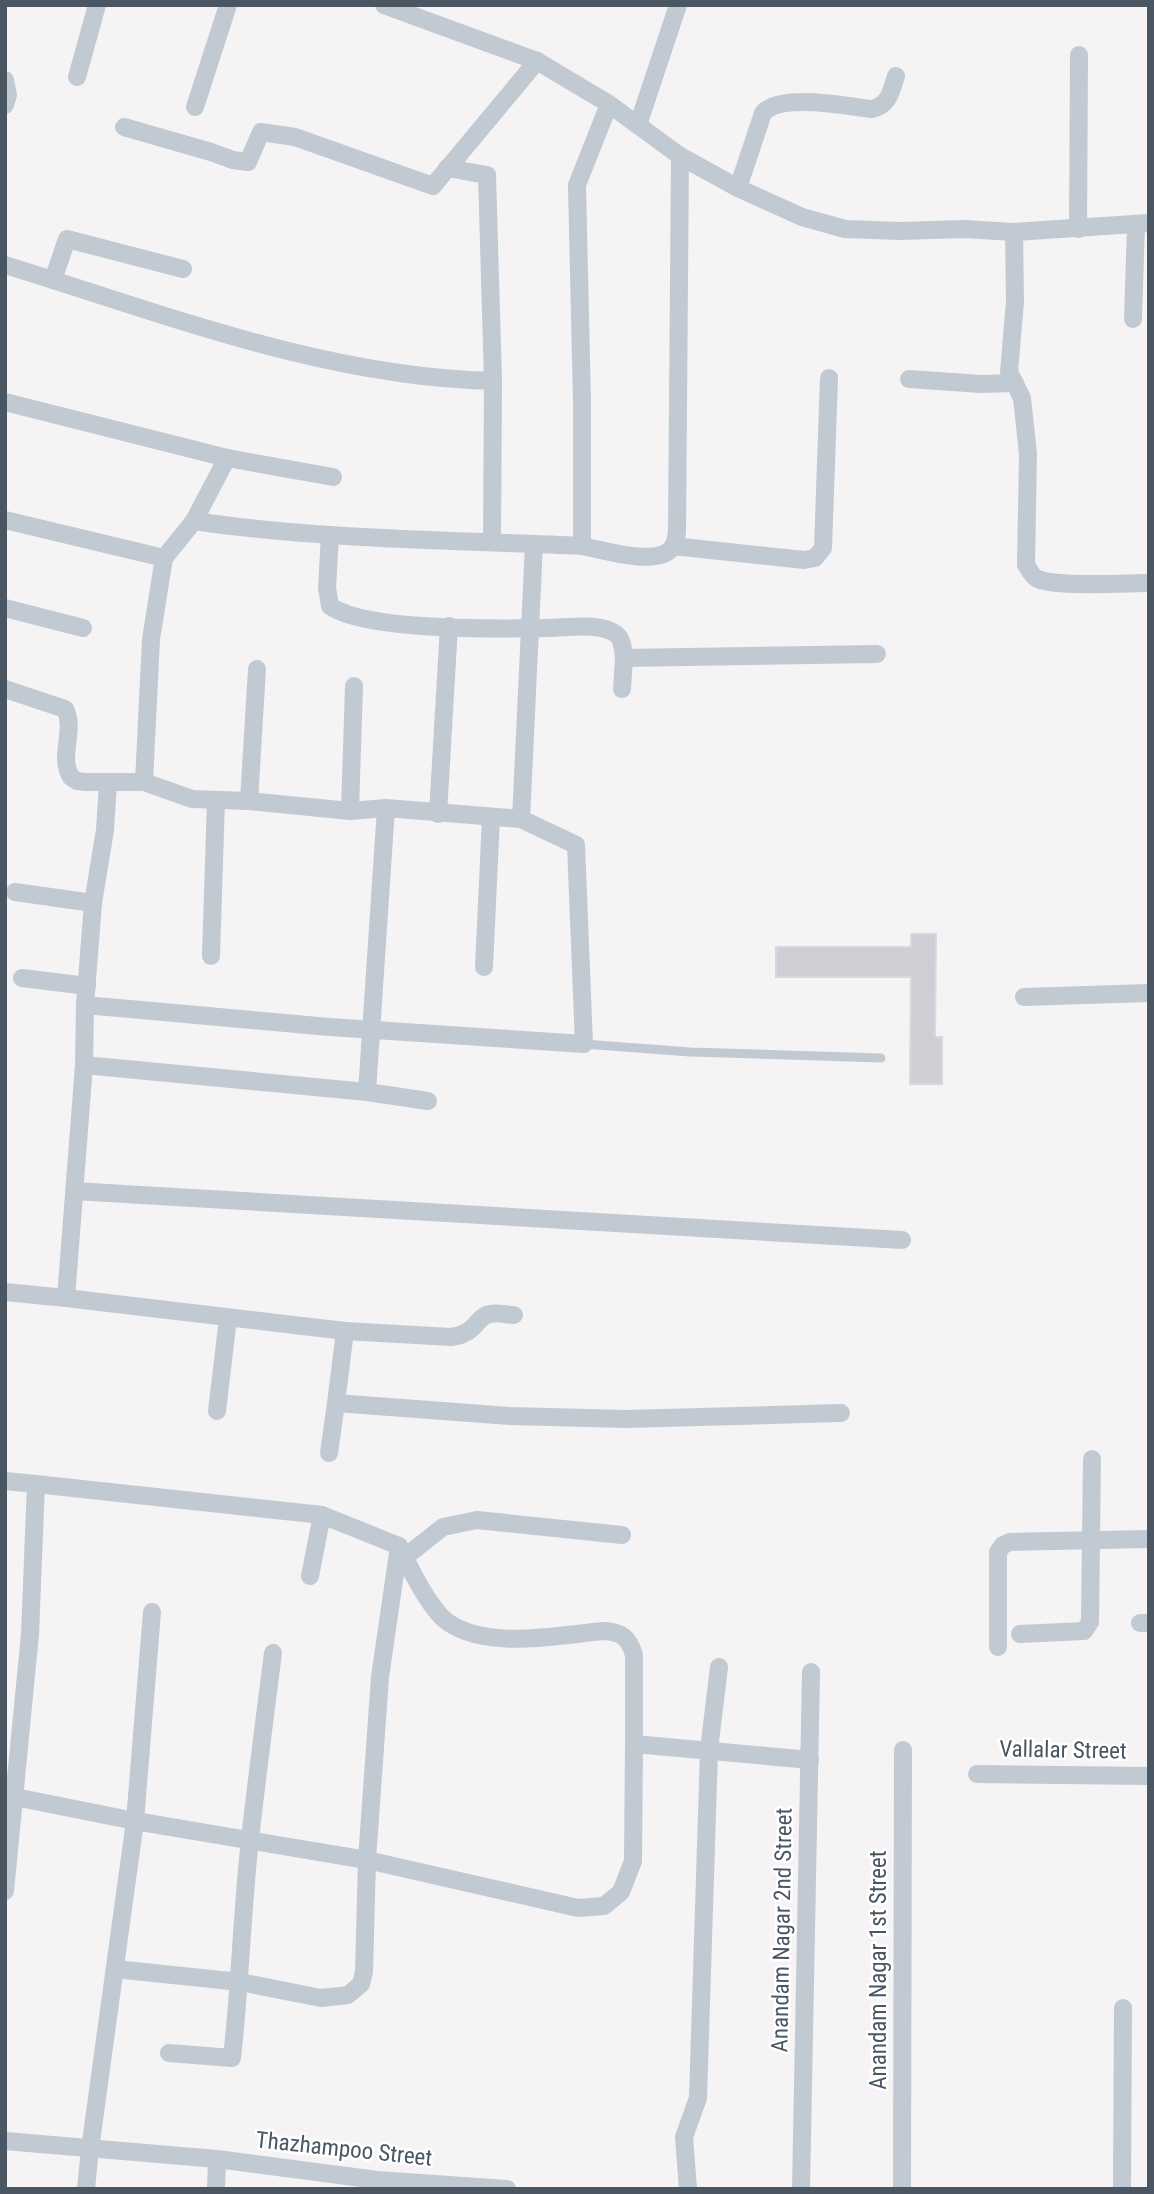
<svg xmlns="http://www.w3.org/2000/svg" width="1154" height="2194" font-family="'Roboto Condensed',sans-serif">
<rect width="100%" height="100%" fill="#f5f3f3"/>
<path fill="#cdcfd5" stroke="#d7d9de" stroke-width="2" d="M911 934H936L935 1037H942V1084H910L911 977H776V947H911Z"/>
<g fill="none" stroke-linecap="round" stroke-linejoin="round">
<path stroke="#c1cad2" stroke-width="9" d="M584 1044 690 1052 881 1058"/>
<g stroke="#c1cad2" stroke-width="18">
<path d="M384 5 537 61 609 104 680 156 738 188 802 217 845 229 900 231 964 229 1014 232 1015 302 1009 372 1022 398 1028 454 1026 565C1029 569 1032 576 1036 578 1052 588 1126 583 1149 583"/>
<path d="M77 77 97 5"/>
<path d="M5 80 8 95 5 105"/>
<path d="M195 107 228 5"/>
<path d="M638 125 678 5"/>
<path d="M124 127 211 152 233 160 248 162 261 132 295 137 433 186 537 61"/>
<path d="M447 168 487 175 493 381 492 542"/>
<path d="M738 188 763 113C781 93 845 106 872 109 889 105 891 92 896 76"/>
<path d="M1078 229 1079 55"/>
<path d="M1014 232 1149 223"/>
<path d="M5 265C165 314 324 377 493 381"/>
<path d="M53 280 67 239 183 269"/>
<path d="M1133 319 1136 225"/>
<path d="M909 379 981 384 1015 383"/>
<path d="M5 402 227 458 333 477"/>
<path d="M5 520 164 558"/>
<path d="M194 521C322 540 453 540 582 546V403L577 185 609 104"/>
<path d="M330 535 327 588 330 606C366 631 499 629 547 628 567 628 599 622 616 634 623 639 623 650 624 658L877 654"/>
<path d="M582 546C603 550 657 567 672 548 675 544 676 538 677 532L680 156"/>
<path d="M673 546 804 560 815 558 823 548 829 378"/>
<path d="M5 608 83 628"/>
<path d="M5 689 65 709C76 730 58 756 71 777L77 781 86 782H144L151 639 164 558 194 521 227 458"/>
<path d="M622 689 624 658"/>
<path d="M108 783 105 830 93 903 85 1005 84 1065 66 1298 345 1331 336 1403 510 1416 627 1419 841 1413"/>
<path d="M249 801 257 669"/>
<path d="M350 811 354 686"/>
<path d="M438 814 449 626"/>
<path d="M521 819 534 544"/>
<path d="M15 892 93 903"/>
<path d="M211 956 216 800"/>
<path d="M484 967 491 817"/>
<path d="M22 978 87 986"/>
<path d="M1024 997 1149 993"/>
<path d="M85 1005 330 1027 584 1044 576 845 521 819 386 808 350 811 249 801 192 799 144 782"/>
<path d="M84 1065 367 1092 428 1101"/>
<path d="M367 1092 386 808"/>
<path d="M74 1191 902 1240"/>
<path d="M5 1292 66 1298"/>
<path d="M345 1331 451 1337C477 1334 476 1316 490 1314 497 1312 507 1315 514 1315"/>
<path d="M217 1411 228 1318"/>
<path d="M329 1453 336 1403"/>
<path d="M5 1481 36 1484 30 1634 5 1891"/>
<path d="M36 1484 322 1515 399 1546C409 1566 430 1611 449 1623 490 1650 557 1635 604 1631 622 1632 629 1638 634 1655V1744L810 1760"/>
<path d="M405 1557 443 1527 477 1520 622 1535"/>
<path d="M310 1576 322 1515"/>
<path d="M1140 1623H1149"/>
<path d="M1020 1634 1084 1631 1090 1622 1092 1459"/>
<path d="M998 1647V1552L1003 1545 1010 1542 1149 1539"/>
<path d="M977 1774 1149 1776"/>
<path d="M5 1795 135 1821 367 1860 578 1908 604 1906 621 1892 633 1861 634 1744"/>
<path d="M115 1969 240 1982 321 1998 348 1995 361 1984 364 1972 367 1860 380 1677 399 1546"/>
<path d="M169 2053 232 2058C240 1986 242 1912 250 1839 257 1777 265 1715 273 1653"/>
<path d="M5 2141 217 2159 377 2180 507 2189"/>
<path d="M86 2189 90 2149 135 1821 152 1612"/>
<path d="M216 2189 217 2159"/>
<path d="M688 2189 684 2137 698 2098 709 1750 719 1667"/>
<path d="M801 2189 811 1672"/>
<path d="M902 2189 903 1750"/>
<path d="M1122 2189 1123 2008"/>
</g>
</g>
<g text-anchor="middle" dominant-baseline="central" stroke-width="5" stroke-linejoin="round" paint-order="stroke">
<g font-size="23" fill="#4a5661" stroke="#fff">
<text transform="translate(1063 1750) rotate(1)">Vallalar Street</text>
<text transform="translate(782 1930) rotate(-89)">Anandam Nagar 2nd Street</text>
<text transform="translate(878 1970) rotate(-90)">Anandam Nagar 1st Street</text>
<text transform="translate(344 2149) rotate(6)">Thazhampoo Street</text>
</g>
</g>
<rect width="1154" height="2194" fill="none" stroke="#4a5661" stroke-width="14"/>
</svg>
